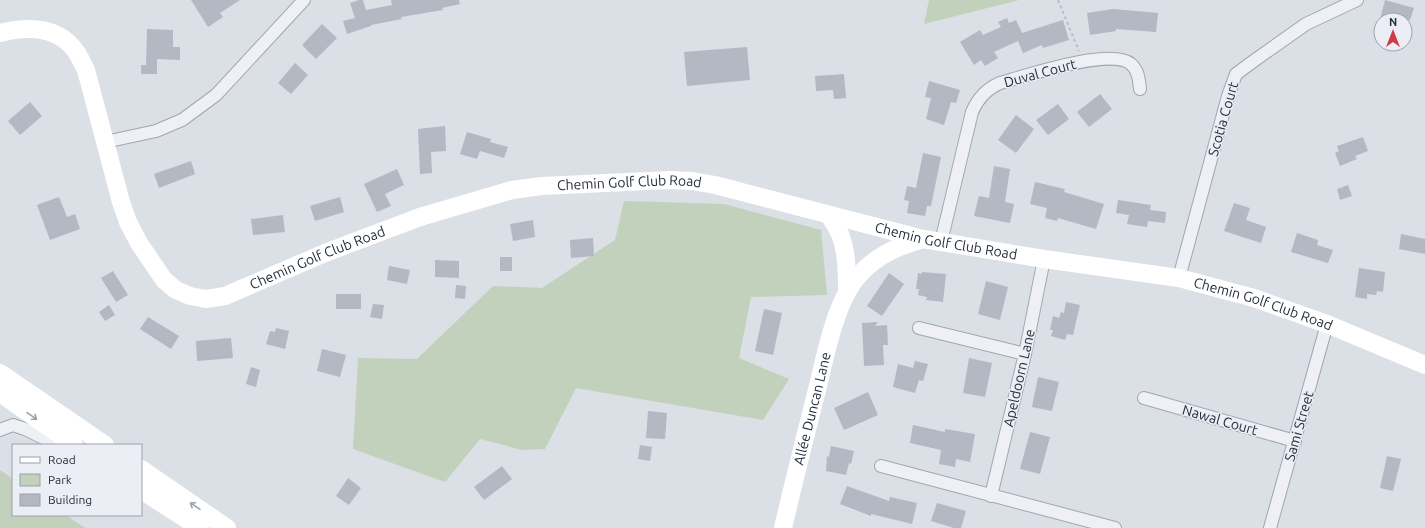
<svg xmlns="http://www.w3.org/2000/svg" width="1425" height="528" font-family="Ubuntu,sans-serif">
<rect width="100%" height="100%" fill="#dbdfe6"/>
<g fill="#c1d1bc">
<path d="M929 0H1019L924 24Z"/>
<path d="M624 201 724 204 821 230 827 295 751 297 739 358 789 379 763 420 576 388 545 449 522 450 480 439 445 482 353 449 358 358 417 359 493 286 542 288 615 240Z"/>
<path d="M0 470 13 479V515H66L85 528H0Z"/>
</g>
<g fill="#b3b8c3">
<path d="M191 0H240L220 13 223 17 208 27Z"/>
<path d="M359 0H363L366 10 392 5 391 0H459L460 4 442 8 443 10 401 17 402 19 371 25V26L347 34 343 21 355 18 350 3Z"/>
<path d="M1385 0 1414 8 1410 20H1380Z"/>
<path d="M1113 9 1158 13 1156 32 1116 29V31L1090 35 1087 13Z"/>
<path d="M1007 18 1009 23 1016 20 1022 33 1063 20 1069 40 1043 48 1042 45 1023 53 1018 41 994 52 998 58 985 66 981 60 974 65 960 42 980 30 983 35 1001 27 998 22Z"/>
<path d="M322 24 337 38 316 59 302 45Z"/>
<path d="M147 29 173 30V47H180V60L157 59V74H141V65H146Z"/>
<path d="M747 47 750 80 687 86 684 52Z"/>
<path d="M295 63 308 75 291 94 278 83Z"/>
<path d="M844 74 846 98 834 99 833 90 816 91 815 76Z"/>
<path d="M929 81 960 90 956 103 951 102 944 125 926 119 931 98 925 97Z"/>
<path d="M1100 94 1112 109 1089 127 1077 112Z"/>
<path d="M30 102 42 116 20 135 8 121Z"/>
<path d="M1058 104 1069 119 1048 135 1036 120Z"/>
<path d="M1016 115 1034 129 1016 153 998 140Z"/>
<path d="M445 126 446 151 431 152 432 173 420 174 418 129Z"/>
<path d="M467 132 491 139 490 142 508 147 504 158 480 151 477 159 460 154Z"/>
<path d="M1363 137 1368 151 1355 156 1357 159 1340 166 1335 153 1339 151 1337 146Z"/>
<path d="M923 153 941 157 931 206H927L925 216 907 213 909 201 904 200 907 186 916 188Z"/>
<path d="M191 161 195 174 159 188 154 174Z"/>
<path d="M994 166 1010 169 1005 202 1014 204 1010 223 974 216 979 196 989 198Z"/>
<path d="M397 169 404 185 385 194 391 206 377 212 364 184Z"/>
<path d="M1035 182 1065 189 1064 192 1104 204 1096 229 1058 218 1057 221 1045 218 1047 208 1030 204Z"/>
<path d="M1348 185 1352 196 1340 200 1337 189Z"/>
<path d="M59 197 67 217 75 214 80 229 50 240 37 205Z"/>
<path d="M340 197 344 212 315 221 310 206Z"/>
<path d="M1118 200 1151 205 1150 210 1166 212 1165 223 1148 221 1147 227 1127 224 1129 215 1116 213Z"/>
<path d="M1234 203 1250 208 1246 220 1266 227 1261 243 1224 231Z"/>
<path d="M283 215 285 232 253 235 251 219Z"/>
<path d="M533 220 535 237 513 241 510 224Z"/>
<path d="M1297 233 1318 240 1317 245 1333 250 1328 263 1291 252Z"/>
<path d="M1401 234 1425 239V254L1399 249Z"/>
<path d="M593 238 594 256 571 258 570 240Z"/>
<rect x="500" y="257" width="12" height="14"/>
<path d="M435 260 459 261V278L435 277Z"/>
<path d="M389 266 410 270 407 284 387 280Z"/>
<path d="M1359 268 1385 272 1383 292 1377 291 1376 295 1367 294V299L1355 297Z"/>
<path d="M113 271 128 295 116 302 101 278Z"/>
<path d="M922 272 946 274 943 302 926 300 927 297 918 295 919 289H916L918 273 922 274Z"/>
<path d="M889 273 904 284 882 316 867 306Z"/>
<path d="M986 281 1008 287 1000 320 978 314Z"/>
<path d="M456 285 466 286 465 299 455 298Z"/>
<rect x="336" y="294" width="25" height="15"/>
<path d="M1066 302 1080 305 1073 335 1067 334 1065 340 1051 336 1053 330H1050L1053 316 1059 318 1061 312 1064 313Z"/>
<path d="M373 304 384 305 382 319 370 317Z"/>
<path d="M109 305 115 315 105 321 99 312Z"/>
<path d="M764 309 782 313 773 355 755 351Z"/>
<path d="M148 317 179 336 171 349 140 329Z"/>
<path d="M878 322 875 326 887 325 888 345H883L884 365 864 366 862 323Z"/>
<path d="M276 328 289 331 285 349 266 344 270 331 275 332Z"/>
<path d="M231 338 233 358 197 361 196 341Z"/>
<path d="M322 349 346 355 340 377 317 371Z"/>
<path d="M969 358 992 363 985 397 963 393Z"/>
<path d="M915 361 928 364 923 381 919 380 915 393 893 387 898 364 913 368Z"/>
<path d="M251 367 260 370 256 387 246 384Z"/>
<path d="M1038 377 1059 382 1052 411 1032 407Z"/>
<path d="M868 392 878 415 844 430 834 408Z"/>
<path d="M648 411 667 413 665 439 646 438Z"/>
<path d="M913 425 945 432V429L975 434 970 462 956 459 955 467 939 464 941 450 910 443Z"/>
<path d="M1030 432 1050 437 1040 474 1020 469Z"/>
<path d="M640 445 652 447 650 461 638 459Z"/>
<path d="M831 446 854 451 851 464 849 463 846 475 826 471 827 456 829 457Z"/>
<path d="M1387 456 1401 459 1393 491 1380 488Z"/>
<path d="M502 466 512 479 484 500 474 487Z"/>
<path d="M348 478 361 488 349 505 336 496Z"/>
<path d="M847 486 889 501 890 497 917 503 912 524 871 514V516L840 504Z"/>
<path d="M937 503 966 511 961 528H954L931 521Z"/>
</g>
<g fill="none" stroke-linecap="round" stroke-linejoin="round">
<defs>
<g id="street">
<path d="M105 142 156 131 182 120 216 95 304 0"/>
<path d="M941 242 972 112C978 98 986 89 1000 83 1025 76 1111 47 1131 64 1138 70 1139 79 1140 89"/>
<path d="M1179 278 1228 96 1236 74 1255 60 1306 24 1357 0"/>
<path d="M919 328 1025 354"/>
<path d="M1144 398 1295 441"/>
<path d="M0 430 13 425 25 429 58 445"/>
<path d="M881 466 1115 528"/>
<path d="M991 496 1025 354 1044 259"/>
<path d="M1270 528 1327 324"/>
</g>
</defs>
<use href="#street" stroke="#a1a6b0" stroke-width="14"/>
<path stroke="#babdc5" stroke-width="2" stroke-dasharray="3 3" stroke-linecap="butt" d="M1058 0 1079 51"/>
<use href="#street" stroke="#eef0f5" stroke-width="12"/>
<g stroke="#fff" stroke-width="18">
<path id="s1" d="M0 33C28 26 59 26 77 53 80 58 83 64 86 70L121 202 128 222 139 243 164 280 176 290 190 296 206 299 225 296 325 253 420 217 512 190 542 186 669 180 692 181 715 185 923 239 1044 259 1179 278 1254 298 1327 324 1425 365"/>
<path d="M829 215C833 221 837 228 840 234 847 252 847 272 847 291"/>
<path d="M0 373 105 445"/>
<path d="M0 393 74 445"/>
<path d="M141 469 227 528"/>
<path d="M141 490 200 528"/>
<path id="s2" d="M783 528C794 481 806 433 818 386 826 353 836 299 860 274 877 255 899 246 923 239"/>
</g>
</g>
<defs><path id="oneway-shaft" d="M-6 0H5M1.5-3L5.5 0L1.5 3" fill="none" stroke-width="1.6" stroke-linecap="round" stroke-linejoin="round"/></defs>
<g stroke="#9da0a8">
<use href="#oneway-shaft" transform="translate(32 416) rotate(35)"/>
<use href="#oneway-shaft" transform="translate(195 506) rotate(-146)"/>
</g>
<g text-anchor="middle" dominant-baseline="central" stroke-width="3" stroke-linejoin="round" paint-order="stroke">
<g font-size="14" fill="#252d3d" stroke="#ebeef4">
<text transform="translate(1040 73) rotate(-15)">Duval Court</text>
<text transform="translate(1223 119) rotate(-74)">Scotia Court</text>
<text stroke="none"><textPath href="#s1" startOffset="821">Chemin Golf Club Road</textPath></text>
<text stroke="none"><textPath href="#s1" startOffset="1145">Chemin Golf Club Road</textPath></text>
<text stroke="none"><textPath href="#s1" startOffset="497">Chemin Golf Club Road</textPath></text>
<text stroke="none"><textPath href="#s1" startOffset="1469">Chemin Golf Club Road</textPath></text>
<text transform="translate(1019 378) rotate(-77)">Apeldoorn Lane</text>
<text stroke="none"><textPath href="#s2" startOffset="123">Allée Duncan Lane</textPath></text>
<text transform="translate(1220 420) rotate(16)">Nawal Court</text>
<text transform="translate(1299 426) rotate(-74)">Sami Street</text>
</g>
</g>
<rect x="12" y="444" width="130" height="72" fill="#ebeef4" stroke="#9ca1ab"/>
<rect x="20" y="457" width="20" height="6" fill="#ffffff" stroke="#9ca1ab"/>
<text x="48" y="464" font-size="12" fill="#252d3d">Road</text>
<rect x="20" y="474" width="20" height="12" fill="#c1d1bc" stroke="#9ca1ab"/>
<text x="48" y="484" font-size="12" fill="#252d3d">Park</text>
<rect x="20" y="494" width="20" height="12" fill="#b3b8c3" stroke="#9ca1ab"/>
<text x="48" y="504" font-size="12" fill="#252d3d">Building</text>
<g transform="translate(1393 32)"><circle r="19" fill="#ebeef4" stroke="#9ca1ab"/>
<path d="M0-3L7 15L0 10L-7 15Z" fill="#d23a4c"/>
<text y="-6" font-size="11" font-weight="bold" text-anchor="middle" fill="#252d3d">N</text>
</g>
</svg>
